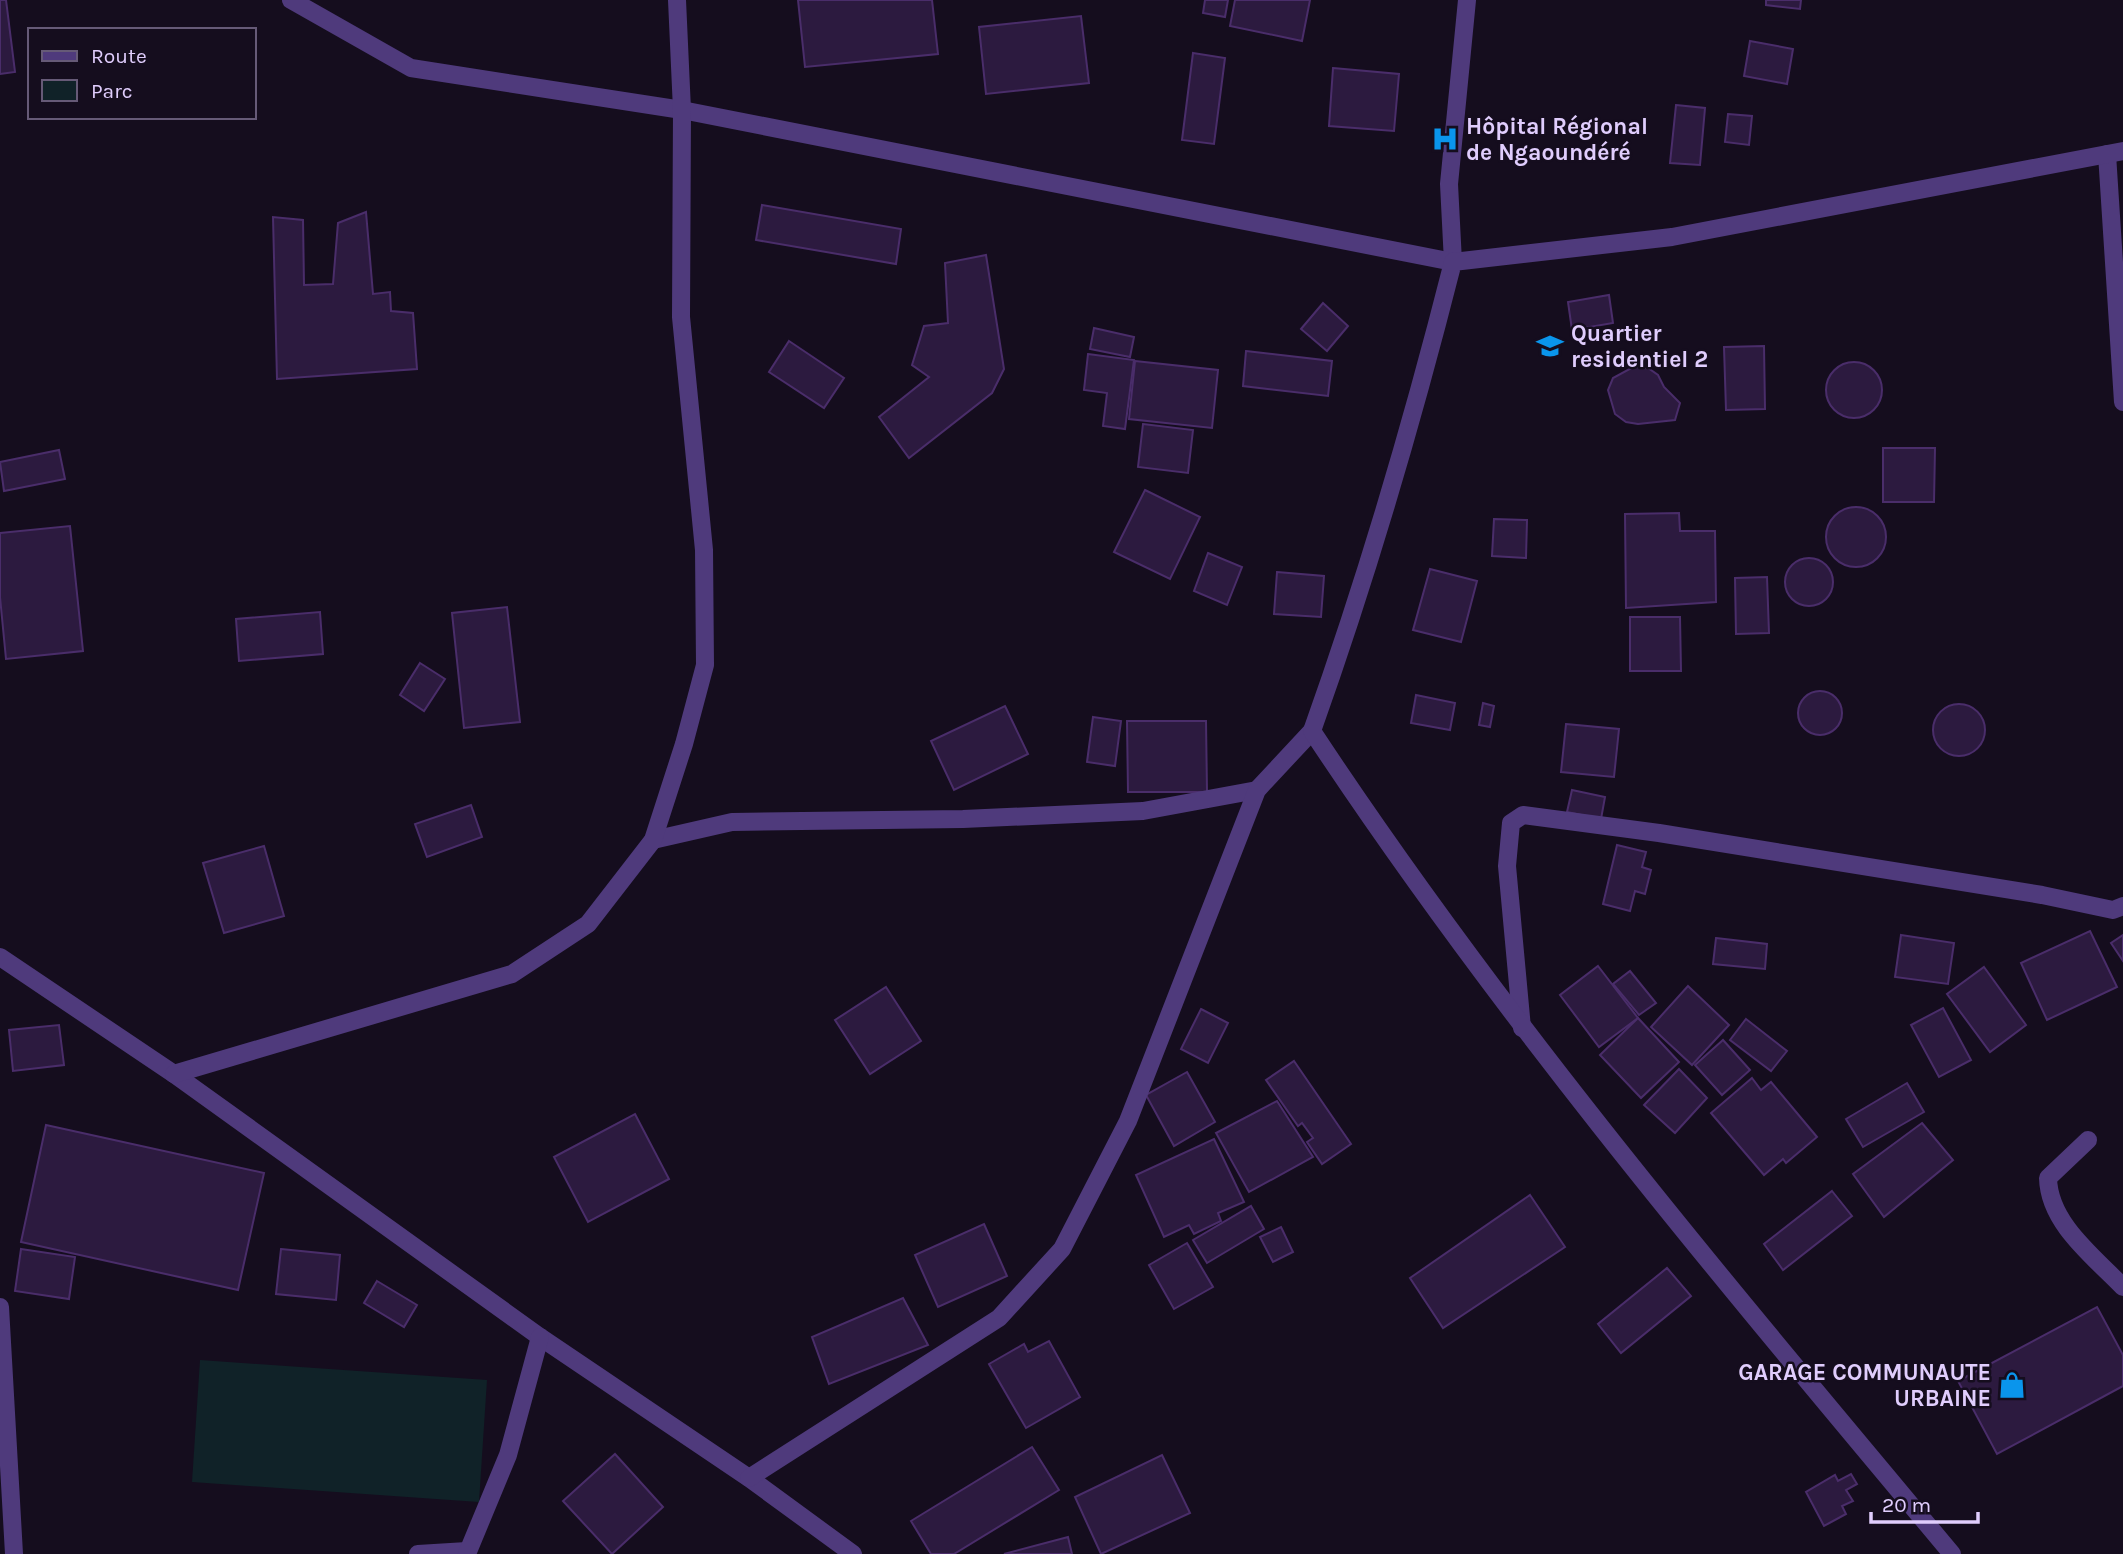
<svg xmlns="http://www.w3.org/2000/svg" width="2123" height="1554" font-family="Karla,sans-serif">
<rect width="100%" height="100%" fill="#150d1e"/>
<path fill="#102228" d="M200 1360 487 1380 479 1502 192 1482Z"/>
<g fill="#2c1a3f" stroke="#4a2d6a" stroke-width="2">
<path d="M0 0H6L15 72 0 74Z"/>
<path d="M798 0H932L938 54 805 67Z"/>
<path d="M1205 0H1228L1225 17 1203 13Z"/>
<path d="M1235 0H1310L1302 41 1230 26Z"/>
<path d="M1766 0H1801L1800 9 1766 5Z"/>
<path d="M1081 16 1089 83 986 94 979 27Z"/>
<path d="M1750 41 1793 49 1787 84 1744 76Z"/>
<path d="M1193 53 1225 58 1214 144 1182 140Z"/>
<path d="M1333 68 1399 74 1394 131 1329 126Z"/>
<path d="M1676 105 1705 108 1700 165 1670 163Z"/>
<path d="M1728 114 1752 116 1749 145 1725 142Z"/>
<path d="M762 205 901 229 896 264 756 240Z"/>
<path d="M366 212 373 294 390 292 391 311 413 313 417 369 277 379 273 217 303 220 304 285 333 284 338 223Z"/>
<path d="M986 255 1004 369 992 393 909 458 879 417 929 377 912 365 924 326 948 323 945 263Z"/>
<path d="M1609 295 1613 323 1572 330 1568 302Z"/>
<path d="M1323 303 1348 326 1327 351 1301 329Z"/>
<path d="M1094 328 1134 337 1130 357 1090 349Z"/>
<path d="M789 341 844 378 824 408 769 372Z"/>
<path d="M1764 346 1765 409 1726 410 1724 347Z"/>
<path d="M1246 351 1332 361 1328 396 1243 386Z"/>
<path d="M1088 354 1134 360 1125 429 1103 426 1107 393 1084 390Z"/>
<path d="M1135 361 1218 370 1212 428 1129 419Z"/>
<circle cx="1854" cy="390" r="28"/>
<path d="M1635 366 1648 368 1658 375 1664 387 1680 403 1675 420 1638 424 1626 422 1615 414 1608 390 1613 378Z"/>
<path d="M1143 424 1193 430 1188 473 1138 467Z"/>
<path d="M1883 448H1935L1934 502H1883Z"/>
<path d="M59 450 65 479 4 491 0 462Z"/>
<path d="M1145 490 1200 517 1170 579 1114 552Z"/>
<circle cx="1856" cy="537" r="30"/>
<path d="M1679 513 1680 531H1715L1716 602 1626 608 1625 514Z"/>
<path d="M1494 519 1527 520 1526 558 1492 556Z"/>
<path d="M70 526 83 651 6 659 0 597V533Z"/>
<path d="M1208 553 1242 567 1227 605 1194 591Z"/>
<circle cx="1809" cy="582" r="24"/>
<path d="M1430 569 1477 581 1461 642 1413 630Z"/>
<path d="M1277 572 1324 576 1321 617 1274 614Z"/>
<path d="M1767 577 1769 633 1736 634 1735 578Z"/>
<path d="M507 607 520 722 464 728 452 613Z"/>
<path d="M320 612 323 654 239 661 236 619Z"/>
<path d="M1630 617H1680L1681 671H1630Z"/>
<path d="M420 663 445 679 424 711 400 695Z"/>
<circle cx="1820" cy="713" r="22"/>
<path d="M1416 695 1455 703 1450 730 1411 723Z"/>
<path d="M1483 703 1494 706 1490 727 1479 725Z"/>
<circle cx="1959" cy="730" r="26"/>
<path d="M1005 706 1028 754 954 790 931 741Z"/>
<path d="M1093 717 1121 721 1115 766 1087 762Z"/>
<path d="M1127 721H1206L1207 792H1128Z"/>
<path d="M1566 724 1619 729 1614 777 1561 772Z"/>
<path d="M1572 790 1605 797 1601 819 1567 812Z"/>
<path d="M471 805 482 837 427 857 415 824Z"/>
<path d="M1617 845 1646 852 1642 867 1651 870 1645 894 1635 891 1630 911 1603 904Z"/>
<path d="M264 846 284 916 224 933 203 863Z"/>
<path d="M2090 931 2117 987 2047 1020 2021 963Z"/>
<path d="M1901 935 1954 943 1948 984 1895 977Z"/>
<path d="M2123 935V961L2111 943Z"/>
<path d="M1716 938 1767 944 1765 969 1713 964Z"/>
<path d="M1598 966 1638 1018 1599 1047 1560 995Z"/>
<path d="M1984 967 2026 1025 1990 1052 1947 994Z"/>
<path d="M1630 971 1656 1003 1639 1015 1613 984Z"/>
<path d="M1688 986 1729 1025 1692 1065 1651 1027Z"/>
<path d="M886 987 921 1041 870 1074 835 1020Z"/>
<path d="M1943 1008 1971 1060 1939 1077 1911 1025Z"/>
<path d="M1201 1009 1228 1023 1208 1063 1181 1049Z"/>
<path d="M1638 1018 1679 1062 1641 1098 1600 1055Z"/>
<path d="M1746 1019 1787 1051 1771 1071 1730 1040Z"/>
<path d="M59 1025 64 1065 13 1071 9 1030Z"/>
<path d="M1723 1040 1750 1070 1722 1095 1695 1065Z"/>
<path d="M1294 1061 1351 1144 1322 1164 1307 1142 1313 1138 1302 1123 1298 1126 1266 1080Z"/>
<path d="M1679 1069 1707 1098 1675 1133 1644 1105Z"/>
<path d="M1187 1072 1215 1122 1174 1146 1146 1095Z"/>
<path d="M1752 1078 1761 1090 1771 1082 1817 1137 1786 1163 1783 1159 1764 1175 1711 1113Z"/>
<path d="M1907 1083 1924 1112 1863 1147 1846 1119Z"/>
<path d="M1277 1101 1313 1157 1249 1192 1216 1133Z"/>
<path d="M635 1114 669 1179 588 1222 554 1157Z"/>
<path d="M1922 1123 1953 1160 1884 1217 1853 1174Z"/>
<path d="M46 1125 264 1173 238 1290 21 1242Z"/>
<path d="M1214 1139 1244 1202 1218 1213 1221 1221 1194 1234 1189 1225 1164 1237 1136 1175Z"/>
<path d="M1832 1191 1852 1216 1783 1270 1764 1244Z"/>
<path d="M1530 1195 1565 1247 1443 1328 1410 1278Z"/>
<path d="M1251 1206 1264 1229 1207 1263 1193 1240Z"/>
<path d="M984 1224 1007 1276 938 1307 915 1255Z"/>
<path d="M1281 1227 1293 1252 1273 1262 1260 1237Z"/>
<path d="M1187 1243 1213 1287 1174 1309 1149 1265Z"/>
<path d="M21 1249 75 1257 69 1299 15 1291Z"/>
<path d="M281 1249 340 1255 336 1300 276 1294Z"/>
<path d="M1667 1268 1691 1296 1621 1353 1598 1324Z"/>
<path d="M377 1281 417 1305 404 1327 364 1303Z"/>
<path d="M903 1298 928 1345 829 1384 812 1337Z"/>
<path d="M2097 1307 2123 1355V1386L1997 1454 1958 1381Z"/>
<path d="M1049 1341 1080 1397 1026 1428 989 1364 1024 1344 1028 1352Z"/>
<path d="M1032 1447 1059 1490 954 1554H931L911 1521Z"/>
<path d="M615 1454 663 1507 612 1554 563 1501Z"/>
<path d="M1162 1455 1190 1513 1101 1554 1075 1497Z"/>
<path d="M1851 1474 1857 1484 1846 1490 1853 1501 1842 1506 1846 1514 1824 1526 1806 1492 1835 1475 1838 1481Z"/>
<path d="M1068 1537 1072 1554H1004Z"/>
</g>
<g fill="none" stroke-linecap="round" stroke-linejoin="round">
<g stroke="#4f3a7c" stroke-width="18">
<path d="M1453 262 1449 184 1467 0"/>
<path d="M2088 1140 2048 1178C2049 1223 2093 1256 2123 1287"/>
</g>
<g stroke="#4f3a7c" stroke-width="18">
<path d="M291 0 411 68 682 110 1453 262"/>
<path d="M2107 154 2123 402"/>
<path d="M653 840 732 822 963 819 1143 811 1257 790"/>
<path d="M0 957 174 1074 540 1337 749 1478 853 1554"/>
<path d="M1522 1028 1507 866 1511 823 1523 815 1659 833 2042 895 2113 910 2123 906"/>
<path d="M174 1074 512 974 588 924 653 840 684 744 705 665 704 550 681 317 682 110 677 0"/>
<path d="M0 1307 14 1554"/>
<path d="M749 1478 999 1318 1062 1249 1128 1121 1257 790 1312 731"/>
<path d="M418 1554 467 1551"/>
<path d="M467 1554 508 1455 540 1337"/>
<path d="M1952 1554C1729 1287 1504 1022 1312 731 1367 577 1413 420 1453 262L1672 237 2123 151"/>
</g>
</g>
<defs>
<symbol id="hospital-bare" viewBox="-9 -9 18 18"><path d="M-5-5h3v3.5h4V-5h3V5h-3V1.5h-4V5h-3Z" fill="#0a95ec" stroke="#150d1e" stroke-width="2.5" paint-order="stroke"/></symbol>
<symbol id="school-bare" viewBox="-9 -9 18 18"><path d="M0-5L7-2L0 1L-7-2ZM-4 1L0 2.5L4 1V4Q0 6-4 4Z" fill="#0a95ec" stroke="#150d1e" stroke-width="2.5" paint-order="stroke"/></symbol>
<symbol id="shop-bare" viewBox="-9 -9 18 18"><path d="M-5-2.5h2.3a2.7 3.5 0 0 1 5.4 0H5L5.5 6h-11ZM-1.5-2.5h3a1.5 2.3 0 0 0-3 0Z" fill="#0a95ec" stroke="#150d1e" stroke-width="2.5" paint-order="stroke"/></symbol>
</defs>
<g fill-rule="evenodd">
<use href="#hospital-bare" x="1426" y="120" width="38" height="38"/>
<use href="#school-bare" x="1531" y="327" width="38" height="38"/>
<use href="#shop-bare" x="1993" y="1366" width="38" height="38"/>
</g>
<g text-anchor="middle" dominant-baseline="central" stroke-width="5" stroke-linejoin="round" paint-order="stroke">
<g font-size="23" font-weight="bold" fill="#e0cdfd" stroke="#150d1e" text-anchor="start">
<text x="1466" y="126">Hôpital Régional<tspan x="1466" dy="26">de Ngaoundéré</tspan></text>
<text x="1571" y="333">Quartier<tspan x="1571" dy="26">residentiel 2</tspan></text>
<text x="1991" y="1372" text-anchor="end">GARAGE COMMUNAUTE<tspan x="1991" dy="26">URBAINE</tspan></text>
</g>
</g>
<rect x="28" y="28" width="228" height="91" fill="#150d1e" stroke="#665a77" stroke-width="2"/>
<rect x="42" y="51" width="35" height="10" fill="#4f3a7c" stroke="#665a77" stroke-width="2"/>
<text x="91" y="63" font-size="21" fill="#e0cdfd">Route</text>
<rect x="42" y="80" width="35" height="21" fill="#102228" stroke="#665a77" stroke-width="2"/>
<text x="91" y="98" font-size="21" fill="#e0cdfd">Parc</text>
<path d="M1871 1512v10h107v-10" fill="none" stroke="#e0cdfd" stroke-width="3.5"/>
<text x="1882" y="1512" font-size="21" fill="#e0cdfd" stroke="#150d1e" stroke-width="5" paint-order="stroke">20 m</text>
</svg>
